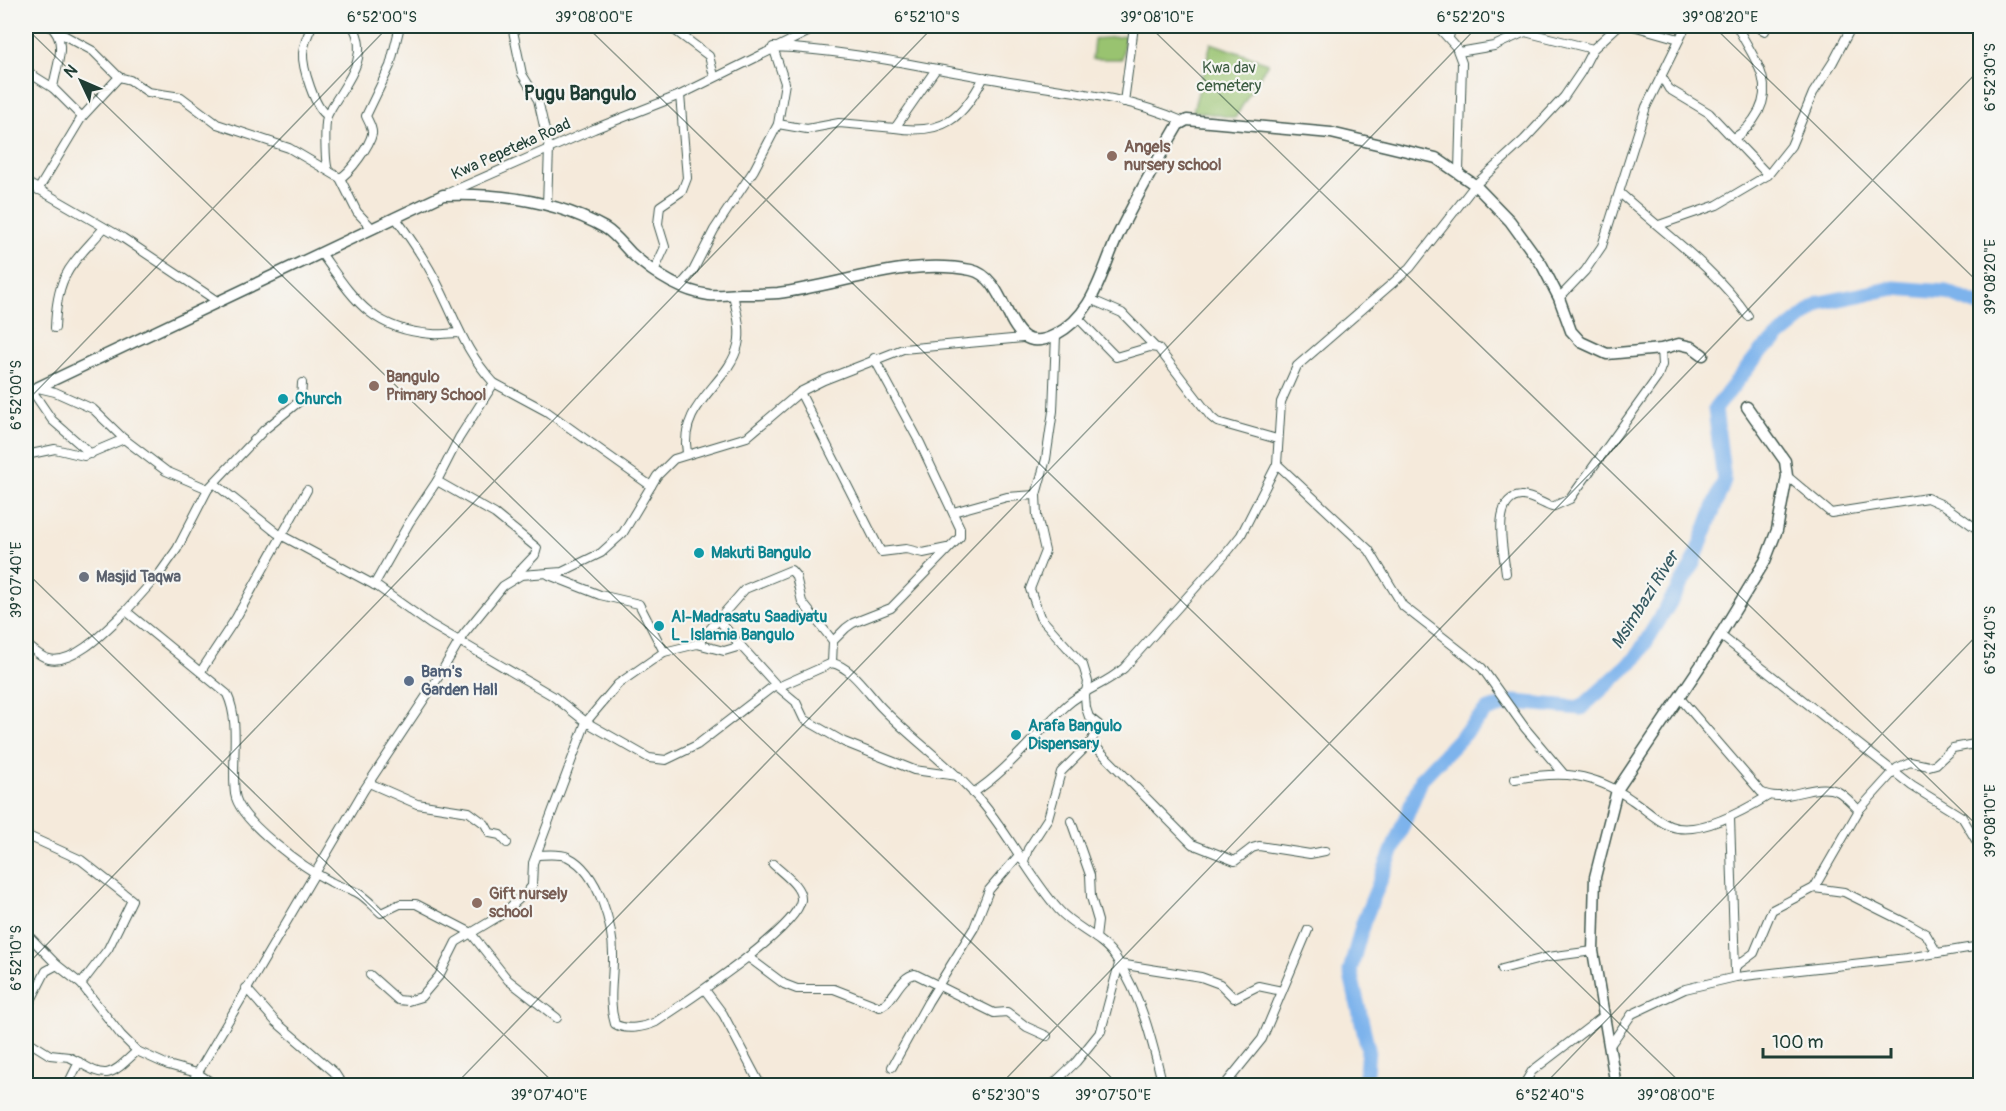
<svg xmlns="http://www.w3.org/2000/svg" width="2006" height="1111" font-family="Pangolin,sans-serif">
<rect width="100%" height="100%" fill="#f6f6f2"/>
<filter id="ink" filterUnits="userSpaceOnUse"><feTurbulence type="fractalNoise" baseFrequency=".0167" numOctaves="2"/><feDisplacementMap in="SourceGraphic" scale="12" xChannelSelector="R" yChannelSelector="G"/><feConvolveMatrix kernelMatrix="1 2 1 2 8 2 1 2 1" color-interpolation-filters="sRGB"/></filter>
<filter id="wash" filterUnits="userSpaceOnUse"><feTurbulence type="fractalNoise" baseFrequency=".008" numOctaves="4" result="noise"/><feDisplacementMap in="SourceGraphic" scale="24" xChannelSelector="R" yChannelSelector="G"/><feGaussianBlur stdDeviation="1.35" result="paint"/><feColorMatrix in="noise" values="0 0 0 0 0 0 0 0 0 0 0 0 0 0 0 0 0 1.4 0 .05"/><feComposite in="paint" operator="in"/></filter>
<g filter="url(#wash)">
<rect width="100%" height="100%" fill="#f5eadb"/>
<g fill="#99c36f" stroke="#5c8052" stroke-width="1.5">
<path d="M1125 36 1122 59H1092L1094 39Z"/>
<path d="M1211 43 1268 63 1235 118 1193 111Z"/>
</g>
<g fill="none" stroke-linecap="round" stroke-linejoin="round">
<path stroke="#7db3ec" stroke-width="15" d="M1365 1086 1368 1049 1350 971 1363 923 1422 778 1486 711 1514 702 1581 708 1636 658 1692 566 1724 481 1715 409 1760 352 1820 303 1894 288 1946 292 1980 306"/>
</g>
</g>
<g filter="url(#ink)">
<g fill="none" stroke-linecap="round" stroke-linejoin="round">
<defs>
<g id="minor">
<path d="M50 26C69 41 56 66 53 88L82 117"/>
<path d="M312 26C308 34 304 44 303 53 302 67 315 109 327 115"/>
<path d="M512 26 522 74 538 100 549 148 547 205"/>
<path d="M669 26 709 56 714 76"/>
<path d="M1437 26 1456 47 1462 63 1459 171"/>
<path d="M1633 26 1679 39"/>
<path d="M1755 26 1765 31"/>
<path d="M1449 37 1452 26"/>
<path d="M1459 52 1494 46 1525 32 1593 49 1618 26"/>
<path d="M26 71 53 88"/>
<path d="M119 77 130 80 148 92 181 97 217 124 289 148 340 178C350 173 370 145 372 134 373 128 368 121 366 116L390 66 400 26"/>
<path d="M1662 77 1669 89 1709 113 1768 175"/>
<path d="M1124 102 1134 26"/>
<path d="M778 124 807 129 839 123 895 128 936 69"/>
<path d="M895 128C944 135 962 119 984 77"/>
<path d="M1734 138C1745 132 1753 122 1759 111 1775 79 1750 54 1737 26"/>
<path d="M328 170C325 162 324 121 328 114 342 86 372 60 353 26"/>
<path d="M340 178 357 212 372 228"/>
<path d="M26 182 123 238 217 301"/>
<path d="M38 190 82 117 119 77 93 51 58 32"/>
<path d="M1620 193C1664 233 1714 267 1748 316"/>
<path d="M446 194 594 129 680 95 820 26"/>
<path d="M395 217C411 239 427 262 439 287 458 325 465 351 494 383L459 438 437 481 495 514 537 548 535 555 515 576"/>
<path d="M1659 225 1717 205 1768 175 1791 146 1813 93 1833 62 1852 26"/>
<path d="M321 253C354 299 371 330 432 334 441 335 450 333 459 333"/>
<path d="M654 271 665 247 658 224 660 206 682 191 687 178 680 95"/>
<path d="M680 286 693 271 714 230 754 170 778 124 785 83 773 47C851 50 927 68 1004 81 1063 91 1126 96 1182 121"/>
<path d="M1559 298 1585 271 1602 246 1646 107 1686 26"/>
<path d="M1092 300 1122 313 1155 347"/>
<path d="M1078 318 1116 357 1150 347 1158 348 1211 417 1217 422 1277 439"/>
<path d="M55 328C57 273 70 267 104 228"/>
<path d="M26 382 52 420 91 454"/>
<path d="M302 383 301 400 264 430 208 489 177 549 160 573 126 611 227 694C241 723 231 762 235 794 239 822 306 869 331 882 339 887 348 888 356 892 366 897 373 906 381 913L400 904H416L470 932 508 980 557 1018"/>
<path d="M494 383 546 411 651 486"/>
<path d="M38 388 55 392 93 409 124 439 166 471 208 489"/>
<path d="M800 392 881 552 906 549 923 553 947 548"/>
<path d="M687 453C678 404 729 384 738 345 742 329 736 310 733 294"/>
<path d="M26 455 55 449 84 456 124 439"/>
<path d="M1277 464 1369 550 1403 606 1482 668 1525 728 1563 773"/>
<path d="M1787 476 1831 513 1927 498 1945 506 1980 531"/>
<path d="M214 483 277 533 378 587 430 624 553 696 586 722 649 758 666 760 697 745 775 685"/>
<path d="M953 512 1007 497 1036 495"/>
<path d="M1506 573C1504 554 1490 498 1521 496 1530 495 1543 504 1552 507L1570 499 1657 378 1662 365 1661 349"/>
<path d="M549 575 600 595 639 604 664 652 697 644 724 651 741 646 778 687 832 663C852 667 868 694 882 708 915 742 954 768 984 805 1011 838 1030 877 1058 909 1075 929 1102 936 1116 958 1142 998 1152 1040 1163 1086"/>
<path d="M374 585 409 523 437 481"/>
<path d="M722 618V624L741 646"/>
<path d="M1720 635 1912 786 1962 817 1980 847"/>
<path d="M26 644C33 649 40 657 49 659 75 665 109 627 126 611"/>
<path d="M697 644 745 589 791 570 796 576 802 602 833 641"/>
<path d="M832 663 833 641 846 628 853 623 891 608 960 537V528L920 443 874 358"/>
<path d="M201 671 236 618 307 490"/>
<path d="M778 687 796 702 804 719 844 742 914 770 958 776"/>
<path d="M1679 697 1761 792C1784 805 1813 781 1837 791 1845 795 1852 804 1859 810"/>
<path d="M1091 742 1192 844 1235 861 1252 848 1259 846 1310 854 1325 851"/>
<path d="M1515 779C1562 771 1592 772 1632 800 1644 808 1657 821 1670 826 1698 837 1745 810 1768 796"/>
<path d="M369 783 417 804 469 812 485 824 490 833 500 835 507 843"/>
<path d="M973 793C1009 770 1035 734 1067 705 1086 688 1105 685 1124 668L1229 550 1241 535 1277 464 1281 402 1297 366 1410 268 1475 185 1524 140 1564 97 1581 72 1593 49"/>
<path d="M1730 818 1735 971"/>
<path d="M1071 821 1090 875 1091 897 1098 921 1096 938"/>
<path d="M26 835 81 860 132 900 108 949 81 984"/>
<path d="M536 855C545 855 560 853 568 857 599 872 614 928 613 959 613 982 608 1001 615 1024 626 1031 645 1027 656 1022 682 1004 797 930 801 900 802 886 782 873 773 864"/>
<path d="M1024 861 1028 849 1048 818 1061 772 1091 742 1099 725 1089 717 1086 708 1085 696 1088 682 1083 665 1040 617 1030 589 1045 551 1037 516 1036 495 1046 459 1053 411 1056 335"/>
<path d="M1814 888 1859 810 1897 768 1910 762 1929 766 1936 764 1953 748 1980 743"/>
<path d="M26 933 57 965"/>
<path d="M748 957 784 984 797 989H834L880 1007C895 1000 899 977 915 974L994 1013 1007 1012 1027 1027 1047 1036"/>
<path d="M1119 964 1201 977 1220 984 1234 998 1258 986 1282 991"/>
<path d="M1735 967 1754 953 1772 910 1814 888 1844 892 1910 925 1926 934 1937 953"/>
<path d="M1502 969 1548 957 1593 951"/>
<path d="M370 975 398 1000 408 1001 421 997 439 976 456 942 501 915 527 892 532 886 533 863 586 722 618 684 664 652"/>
<path d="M246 988 276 1022 334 1072 343 1086"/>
<path d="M705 990 723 1014 761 1086"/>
<path d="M26 1010 46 971 57 965 81 984 121 1035 137 1051 168 1065 197 1073 217 1086"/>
<path d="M26 1040 50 1055 69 1057 79 1062"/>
<path d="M1611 1044 1632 1014 1685 989 1736 977 1907 958 1980 946"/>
<path d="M892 1067 928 1002 974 928 989 890 1019 855"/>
<path d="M67 1086 79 1062C108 1082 113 1073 137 1051"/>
<path d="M190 1086 364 790 433 686 463 635 503 586 521 575 562 572 601 553 623 533 657 476 674 459 747 437 800 392 824 380 903 349 1023 338"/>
<path d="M1051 1086 1076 1062 1101 1031 1119 964"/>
<path d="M1224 1086 1262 1039 1308 930"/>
<path d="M1523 1086 1532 1071 1605 1015"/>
</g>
<g id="tertiary">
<path d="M26 393 443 195C498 193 557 201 605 228 615 234 624 246 632 254 653 273 680 291 709 295 719 296 731 294 741 294 754 294 766 294 778 293 841 285 908 257 971 270 1013 279 1003 362 1055 335 1094 315 1101 272 1118 235 1136 198 1157 161 1178 125L1187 120 1331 133 1436 158 1475 185 1510 221 1542 265 1559 298 1571 331 1581 342 1607 354 1661 349 1679 344 1692 347 1703 355"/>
<path d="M1616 1086 1593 951 1595 877 1617 790 1711 650 1765 561 1777 530 1787 476 1785 461 1747 407"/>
</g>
</defs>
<use href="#minor" stroke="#3f574d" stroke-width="10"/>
<use href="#tertiary" stroke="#3f574d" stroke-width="13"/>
<use href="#minor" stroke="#fff" stroke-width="8"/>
<use href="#tertiary" stroke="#fff" stroke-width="10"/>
</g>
</g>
<path fill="none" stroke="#1f3d34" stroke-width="1.5" stroke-opacity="0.45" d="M586 26 1684 1086M1149 26 1980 828M1713 26 1980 284M26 28 1120 1086M26 402 389 26M26 572 557 1086M26 966 934 26M454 1086 1478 26M999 1086 1980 69M1543 1086 1980 632"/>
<g fill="#8d6e63" stroke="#f6f6f2" stroke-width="2">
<circle cx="1112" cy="156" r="6"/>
<circle cx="374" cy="386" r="6"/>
<circle cx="477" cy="903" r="6"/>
</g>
<g fill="#0f9aa8" stroke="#f6f6f2" stroke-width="2">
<circle cx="283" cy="399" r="6"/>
<circle cx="699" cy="553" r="6"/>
<circle cx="659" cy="626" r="6"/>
<circle cx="1016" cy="735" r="6"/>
</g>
<circle fill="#6b7280" stroke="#f6f6f2" stroke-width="2" cx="84" cy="577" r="6"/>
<circle fill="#5c6f8a" stroke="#f6f6f2" stroke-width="2" cx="409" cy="681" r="6"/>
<g text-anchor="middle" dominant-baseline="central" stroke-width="4.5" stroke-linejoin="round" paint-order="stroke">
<g font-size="16" fill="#3e5e43" stroke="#f6f6f2">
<text x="1229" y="68">Kwa dav<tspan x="1229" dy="18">cemetery</tspan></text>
</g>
<g font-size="16" font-weight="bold" fill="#785e54" stroke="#f6f6f2" text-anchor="start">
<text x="1124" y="147">Angels<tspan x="1124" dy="18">nursery school</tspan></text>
<text x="386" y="377">Bangulo<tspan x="386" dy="18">Primary School</tspan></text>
<text x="489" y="894">Gift nursely<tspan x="489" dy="18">school</tspan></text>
</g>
<g font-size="16" fill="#1f3d34" stroke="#f6f6f2">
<text transform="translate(511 149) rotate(-24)">Kwa Pepeteka Road</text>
</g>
<g font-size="16" font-weight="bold" fill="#0d838f" stroke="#f6f6f2" text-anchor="start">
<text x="295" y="399">Church</text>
<text x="711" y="553">Makuti Bangulo</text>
<text x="671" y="617">Al-Madrasatu Saadiyatu<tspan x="671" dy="18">L_Islamia Bangulo</tspan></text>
<text x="1028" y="726">Arafa Bangulo<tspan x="1028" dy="18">Dispensary</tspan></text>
</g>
<g font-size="16" font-weight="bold" fill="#5b616d" stroke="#f6f6f2" text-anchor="start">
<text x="96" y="577">Masjid Taqwa</text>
</g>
<g font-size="16" font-weight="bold" fill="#4e5e75" stroke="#f6f6f2" text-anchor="start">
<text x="421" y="672">Bam's<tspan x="421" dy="18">Garden Hall</tspan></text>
</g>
<g font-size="18" font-style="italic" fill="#365a62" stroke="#f6f6f2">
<text transform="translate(1645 600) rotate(-58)">Msimbazi River</text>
</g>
<g font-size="20" font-weight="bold" fill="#1f3d34" stroke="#f6f6f2">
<text x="580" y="93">Pugu Bangulo</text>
</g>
</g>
<rect width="2006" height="1111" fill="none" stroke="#f6f6f2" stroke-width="66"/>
<g transform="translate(81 81) rotate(314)" stroke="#f6f6f2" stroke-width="4.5" paint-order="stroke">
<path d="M0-4.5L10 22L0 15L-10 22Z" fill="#1f3d34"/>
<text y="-9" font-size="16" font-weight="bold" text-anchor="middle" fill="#1f3d34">N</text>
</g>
<path d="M1763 1048v9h128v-9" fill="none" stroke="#1f3d34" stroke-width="3"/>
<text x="1772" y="1048" font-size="18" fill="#1f3d34" stroke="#f6f6f2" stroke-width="4.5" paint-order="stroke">100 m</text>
<rect x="33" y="33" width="1940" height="1045" fill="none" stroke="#1f3d34" stroke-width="2"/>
<g font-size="15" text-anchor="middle" fill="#1f3d34">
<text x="382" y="22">6°52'00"S</text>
<text x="594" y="22">39°08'00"E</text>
<text x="927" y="22">6°52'10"S</text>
<text x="1157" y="22">39°08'10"E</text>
<text x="1471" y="22">6°52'20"S</text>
<text x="1720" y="22">39°08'20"E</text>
<text transform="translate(1990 77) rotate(-90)" y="5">6°52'30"S</text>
<text transform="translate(1990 277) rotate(-90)" y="5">39°08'20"E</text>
<text transform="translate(16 395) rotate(-90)" y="5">6°52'00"S</text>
<text transform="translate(16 580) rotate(-90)" y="5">39°07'40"E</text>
<text transform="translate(1990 640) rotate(-90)" y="5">6°52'40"S</text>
<text transform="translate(1990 821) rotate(-90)" y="5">39°08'10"E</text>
<text transform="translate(16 958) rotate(-90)" y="5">6°52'10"S</text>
<text x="549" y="1100">39°07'40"E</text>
<text x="1006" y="1100">6°52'30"S</text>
<text x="1113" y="1100">39°07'50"E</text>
<text x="1550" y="1100">6°52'40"S</text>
<text x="1676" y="1100">39°08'00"E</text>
</g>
</svg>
